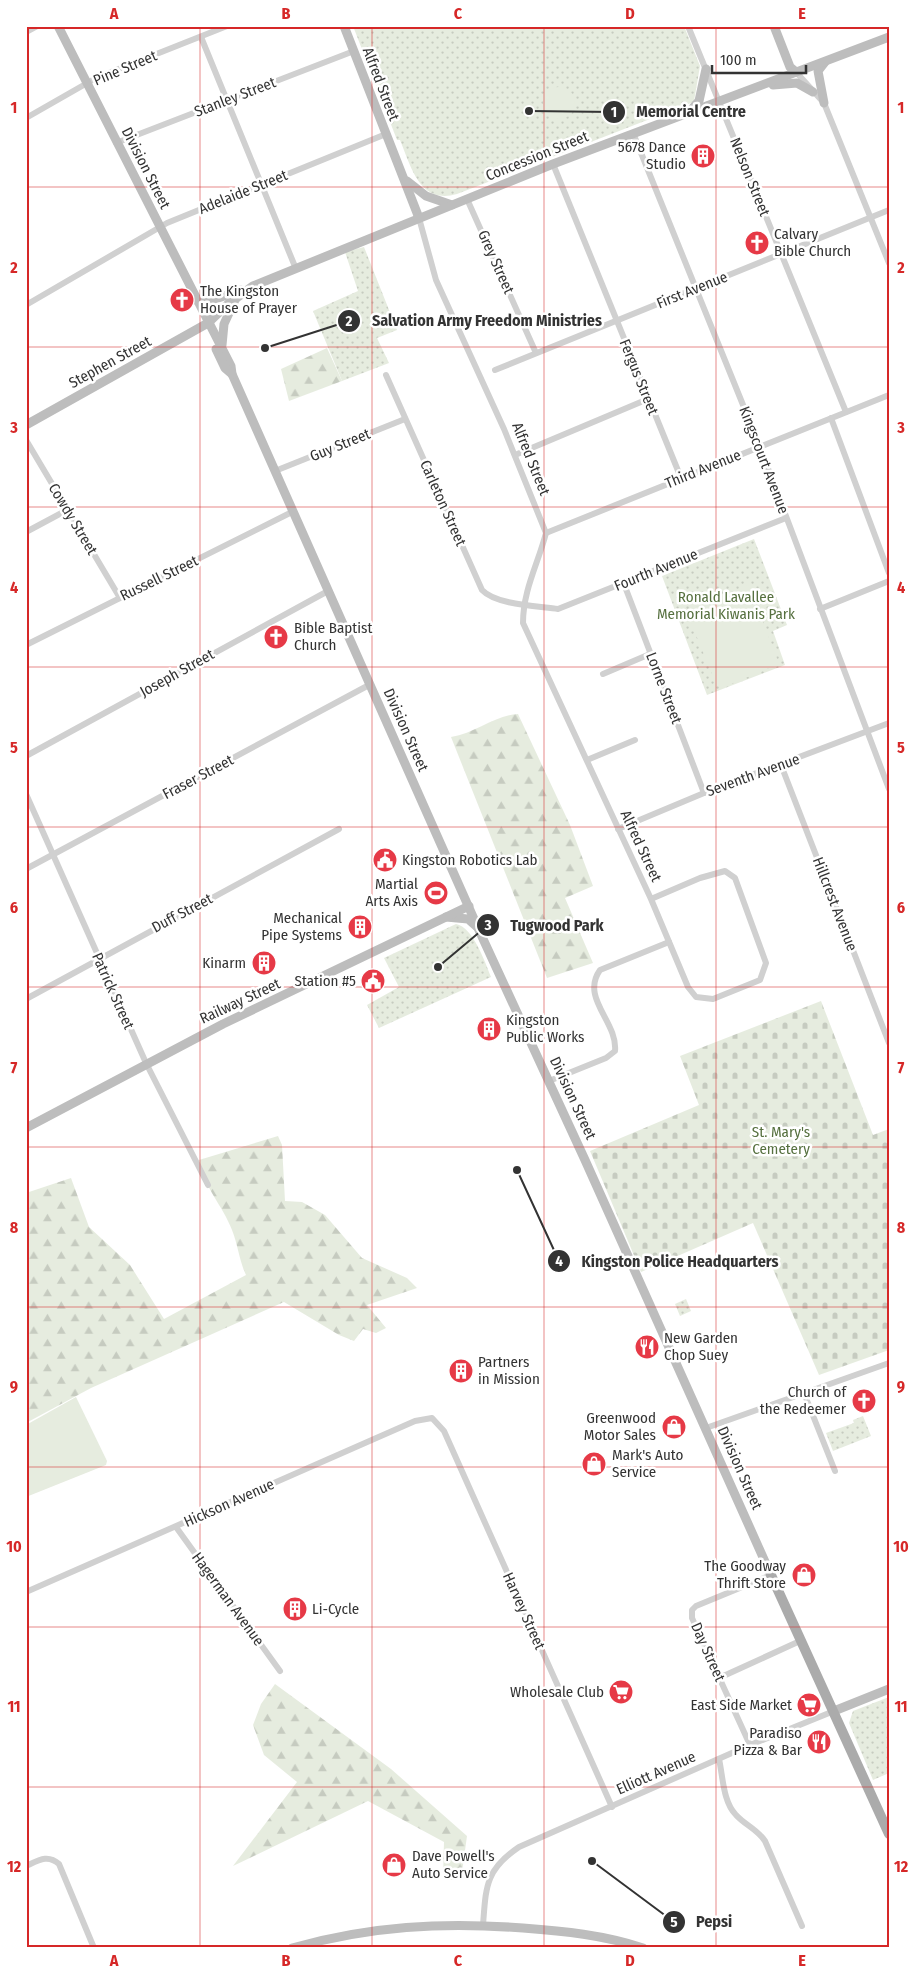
<svg xmlns="http://www.w3.org/2000/svg" width="915" height="1974" font-family="'Fira Sans Condensed',sans-serif">
<defs>
<pattern id="forest-firs" width="22" height="20" patternUnits="userSpaceOnUse" patternTransform="scale(1.25)"><rect width="22" height="20" fill="#e6ecdf"/><path d="M5 1l3.5 6h-7zM16 11l3.5 6h-7z" fill="#c6cbc0"/></pattern>
<pattern id="cemetery-stones" width="16" height="16" patternUnits="userSpaceOnUse" patternTransform="scale(1.25)"><rect width="16" height="16" fill="#e6ecdf"/><path d="M2 7V4a2 2 0 0 1 4 0v3zM10 15v-3a2 2 0 0 1 4 0v3z" fill="#c6cbc0"/></pattern>
<pattern id="park-dots" width="8" height="8" patternUnits="userSpaceOnUse" patternTransform="scale(1.25)"><rect width="8" height="8" fill="#e6ecdf"/><path d="M2 2h.1M6 6h.1" fill="none" stroke="#c6cbc0" stroke-width="1.8" stroke-linecap="round"/></pattern>
</defs>
<rect width="100%" height="100%" fill="#fff"/>
<g fill="url(#forest-firs)">
<path d="M327 348 342 381 289 401 281 369Z"/>
<path d="M518 714 570 825 593 886 565 898 593 963 547 978 451 737C476 733 495 715 518 714Z"/>
<path d="M278 1136 282 1145 285 1201 302 1202 325 1215 362 1258 407 1278 417 1288 367 1305 386 1328 376 1333 363 1329 354 1341 339 1335 284 1302 91 1388 26 1423V1193L71 1178 89 1227 130 1265 164 1319 246 1275C239 1260 238 1245 232 1230 223 1206 203 1186 199 1160Z"/>
<path d="M275 1684 391 1769 467 1836 462 1872 453 1880 443 1878 444 1842 368 1801 233 1866 297 1782 264 1755 253 1725 261 1704Z"/>
</g>
<path fill="url(#cemetery-stones)" d="M821 1001 873 1135 889 1129V1350L819 1375 753 1223 641 1272 590 1151 699 1105 680 1056Z"/>
<g fill="url(#park-dots)">
<path d="M353 26H684L700 66 694 101 691 103 457 194C419 205 411 166 400 140H397Z"/>
<path d="M364 247 397 330 377 338 389 363 342 381 313 311 358 291 345 252Z"/>
<path d="M754 539 787 625 773 631 785 665 707 695 662 576Z"/>
<path d="M456 924C473 927 485 962 491 977L379 1028 367 1005 399 987 384 958Z"/>
<path d="M686 1299 691 1311 680 1316 675 1304Z"/>
<path d="M863 1416 871 1436 833 1451 826 1433 854 1423 853 1420Z"/>
<path d="M889 1697V1773L873 1780 849 1723 853 1711Z"/>
</g>
<g fill="#e6ecdf">
<circle cx="559" cy="103" r="16"/>
<path d="M749 585 779 664 724 687 715 681 686 611Z"/>
<path d="M76 1397 107 1461 106 1465 26 1497V1425Z"/>
</g>
<g fill="none" stroke-linecap="round" stroke-linejoin="round">
<g stroke="#d0d0d0" stroke-width="6">
<path d="M688 26 846 412"/>
<path d="M26 32 37 26"/>
<path d="M201 37 296 269"/>
<path d="M796 72 824 103 889 263"/>
<path d="M26 118 96 78 227 26"/>
<path d="M633 133 758 442 889 789"/>
<path d="M116 143 354 51"/>
<path d="M553 164 681 478"/>
<path d="M467 199 536 353"/>
<path d="M419 218 436 280 504 429 546 533C538 564 523 590 523 623L651 899 688 987 696 997 713 999 760 980 766 963 735 878 725 871 700 878 651 899"/>
<path d="M26 305 167 223 386 134"/>
<path d="M495 370 889 210"/>
<path d="M386 375 482 590C496 605 538 606 558 609L786 518"/>
<path d="M831 418 889 573"/>
<path d="M26 440 120 598"/>
<path d="M515 455 648 399"/>
<path d="M275 471 405 419"/>
<path d="M26 532 67 510"/>
<path d="M546 533 889 395"/>
<path d="M624 584 704 793"/>
<path d="M820 609 889 581"/>
<path d="M26 645 292 512"/>
<path d="M603 674 650 654"/>
<path d="M26 756 328 591"/>
<path d="M587 760 635 740"/>
<path d="M781 765 889 1043"/>
<path d="M26 794 146 1063 208 1185"/>
<path d="M618 829 704 793 889 723"/>
<path d="M26 869 369 685"/>
<path d="M26 999 339 829"/>
<path d="M549 1081 606 1058 615 1051C618 1022 580 998 600 970L669 942"/>
<path d="M804 1393 835 1471"/>
<path d="M706 1428 889 1363"/>
<path d="M176 1527 280 1671"/>
<path d="M26 1592 415 1421 432 1418 444 1431 612 1807"/>
<path d="M719 1678 800 1641"/>
<path d="M750 1745 692 1618V1610L696 1606 771 1575"/>
<path d="M719 1759C723 1777 723 1802 736 1815 745 1825 757 1829 765 1841L802 1926"/>
<path d="M26 1866C39 1860 48 1854 59 1864L94 1948"/>
<path d="M483 1925C486 1887 485 1870 519 1847L750 1745 834 1711"/>
</g>
<g stroke="#bdbdbd" stroke-width="9">
<path d="M58 26 231 366 232 374 478 928 585 1160 771 1575"/>
<path d="M344 26 419 218"/>
<path d="M774 26 790 67 796 72"/>
<path d="M773 85 797 83 813 92"/>
<path d="M824 103 818 71 825 62"/>
<path d="M691 110 699 101 706 69"/>
<path d="M407 181 426 196 452 205"/>
<path d="M196 300 204 303 241 290"/>
<path d="M222 345 224 324 235 300"/>
<path d="M216 349 225 368 232 374"/>
<path d="M26 425 208 323 228 304 253 286 553 164 889 37"/>
<path d="M446 917 468 919 477 927"/>
<path d="M26 1128 223 1024 469 906"/>
<path d="M834 1711 889 1689"/>
<path d="M292 1948C370 1926 442 1922 523 1928 563 1931 604 1935 643 1948"/>
</g>
<path stroke="#ababab" stroke-width="10" d="M771 1575 889 1834"/>
</g>
<path fill="none" stroke="#d62828" stroke-width="1" stroke-opacity="0.55" d="M200 26V1948M372 26V1948M544 26V1948M716 26V1948M26 187H889M26 347H889M26 507H889M26 667H889M26 827H889M26 987H889M26 1147H889M26 1307H889M26 1467H889M26 1627H889M26 1787H889"/>
<defs>
<symbol id="building-disc" viewBox="-11 -11 22 22"><circle r="9.5" fill="#e63946" stroke="#fff"/><path d="M-4-6H4V6H1V3H-1V6H-4ZM-2.5-4.3h1.7v1.8h-1.7ZM.8-4.3h1.7v1.8H.8ZM-2.5-1h1.7V.8h-1.7ZM.8-1h1.7V.8H.8Z" fill="#fff"/></symbol>
<symbol id="church-disc" viewBox="-11 -11 22 22"><circle r="9.5" fill="#e63946" stroke="#fff"/><path d="M-1.2-6h2.4v3.5h3.3v2.4h-3.3V6h-2.4V-.1h-3.3v-2.4h3.3Z" fill="#fff"/></symbol>
<symbol id="civic-disc" viewBox="-11 -11 22 22"><circle r="9.5" fill="#e63946" stroke="#fff"/><path d="M-.6-6.5H3V-4.5H.6V-3L4-1V1h2V6H-6V1h2V-1L-.6-3ZM-1.2 2.5V6h2.4V2.5Z" fill="#fff"/></symbol>
<symbol id="stadium-disc" viewBox="-11 -11 22 22"><circle r="9.5" fill="#e63946" stroke="#fff"/><path d="M0-5a6.5 5 0 1 0 0 10a6.5 5 0 1 0 0-10ZM-3.5-1.8h7v3.6h-7Z" fill="#fff"/></symbol>
<symbol id="restaurant-disc" viewBox="-11 -11 22 22"><circle r="9.5" fill="#e63946" stroke="#fff"/><path d="M-5-6h1v4h1v-4h1v4h1v-4h1v5L-1.5 .5V6h-2V.5L-5-1ZM5-6V6H3V1.5H1.5Q1.5-4 5-6Z" fill="#fff"/></symbol>
<symbol id="shop-disc" viewBox="-11 -11 22 22"><circle r="9.5" fill="#e63946" stroke="#fff"/><path d="M-5-2.5h2.3a2.7 3.5 0 0 1 5.4 0H5L5.5 6h-11ZM-1.5-2.5h3a1.5 2.3 0 0 0-3 0Z" fill="#fff"/></symbol>
<symbol id="supermarket-disc" viewBox="-11 -11 22 22"><circle r="9.5" fill="#e63946" stroke="#fff"/><path d="M-6-5.5h2.5l.6 2H6L4.5 2H-2.5L-4.4-4H-6ZM-1.5 3.2a1.3 1.3 0 1 0 .1 0ZM3 3.2a1.3 1.3 0 1 0 .1 0Z" fill="#fff"/></symbol>
</defs>
<g fill-rule="evenodd">
<use href="#building-disc" x="689" y="142" width="28" height="28"/>
<use href="#church-disc" x="743" y="229" width="28" height="28"/>
<use href="#church-disc" x="168" y="286" width="28" height="28"/>
<use href="#church-disc" x="262" y="623" width="28" height="28"/>
<use href="#civic-disc" x="371" y="846" width="28" height="28"/>
<use href="#stadium-disc" x="422" y="879" width="28" height="28"/>
<use href="#building-disc" x="346" y="913" width="28" height="28"/>
<use href="#building-disc" x="250" y="949" width="28" height="28"/>
<use href="#civic-disc" x="359" y="967" width="28" height="28"/>
<use href="#building-disc" x="475" y="1015" width="28" height="28"/>
<use href="#restaurant-disc" x="633" y="1333" width="28" height="28"/>
<use href="#building-disc" x="447" y="1357" width="28" height="28"/>
<use href="#church-disc" x="850" y="1387" width="28" height="28"/>
<use href="#shop-disc" x="660" y="1413" width="28" height="28"/>
<use href="#shop-disc" x="580" y="1450" width="28" height="28"/>
<use href="#shop-disc" x="790" y="1561" width="28" height="28"/>
<use href="#building-disc" x="281" y="1595" width="28" height="28"/>
<use href="#supermarket-disc" x="607" y="1678" width="28" height="28"/>
<use href="#supermarket-disc" x="795" y="1691" width="28" height="28"/>
<use href="#restaurant-disc" x="805" y="1728" width="28" height="28"/>
<use href="#shop-disc" x="380" y="1851" width="28" height="28"/>
</g>
<g text-anchor="middle" dominant-baseline="central" stroke-width="5" stroke-linejoin="round" paint-order="stroke">
<g font-size="15" fill="#333" stroke="#fff">
<text transform="translate(125 68) rotate(-23)">Pine Street</text>
<text transform="translate(381 84) rotate(69)">Alfred Street</text>
<text transform="translate(235 97) rotate(-21)">Stanley Street</text>
<text transform="translate(537 156) rotate(-22)">Concession Street</text>
<text transform="translate(146 168) rotate(63)">Division Street</text>
<text transform="translate(750 177) rotate(68)">Nelson Street</text>
<text transform="translate(243 192) rotate(-22)">Adelaide Street</text>
<text transform="translate(496 262) rotate(66)">Grey Street</text>
<text transform="translate(692 290) rotate(-22)">First Avenue</text>
<text transform="translate(110 362) rotate(-29)">Stephen Street</text>
<text transform="translate(639 377) rotate(68)">Fergus Street</text>
<text transform="translate(340 445) rotate(-22)">Guy Street</text>
<text transform="translate(531 459) rotate(68)">Alfred Street</text>
<text transform="translate(764 460) rotate(69)">Kingscourt Avenue</text>
<text transform="translate(703 469) rotate(-22)">Third Avenue</text>
<text transform="translate(443 503) rotate(66)">Carleton Street</text>
<text transform="translate(73 519) rotate(59)">Cowdy Street</text>
<text transform="translate(656 570) rotate(-22)">Fourth Avenue</text>
<text transform="translate(159 578) rotate(-26)">Russell Street</text>
<text transform="translate(177 673) rotate(-29)">Joseph Street</text>
<text transform="translate(664 688) rotate(69)">Lorne Street</text>
<text transform="translate(406 730) rotate(66)">Division Street</text>
<text transform="translate(753 775) rotate(-20)">Seventh Avenue</text>
<text transform="translate(198 777) rotate(-28)">Fraser Street</text>
<text transform="translate(641 846) rotate(65)">Alfred Street</text>
<text transform="translate(835 904) rotate(69)">Hillcrest Avenue</text>
<text transform="translate(182 913) rotate(-28)">Duff Street</text>
<text transform="translate(113 991) rotate(66)">Patrick Street</text>
<text transform="translate(240 1001) rotate(-25)">Railway Street</text>
<text transform="translate(573 1098) rotate(65)">Division Street</text>
<text transform="translate(740 1468) rotate(66)">Division Street</text>
<text transform="translate(229 1503) rotate(-24)">Hickson Avenue</text>
<text transform="translate(228 1599) rotate(54)">Hagerman Avenue</text>
<text transform="translate(524 1611) rotate(66)">Harvey Street</text>
<text transform="translate(708 1652) rotate(66)">Day Street</text>
<text transform="translate(656 1773) rotate(-24)">Elliott Avenue</text>
</g>
<g font-size="15" fill="#333" stroke="#fff" text-anchor="end">
<text x="686" y="147">5678 Dance<tspan x="686" dy="17">Studio</tspan></text>
<text x="774" y="234" text-anchor="start">Calvary<tspan x="774" dy="17">Bible Church</tspan></text>
<text x="200" y="291" text-anchor="start">The Kingston<tspan x="200" dy="17">House of Prayer</tspan></text>
<text x="294" y="628" text-anchor="start">Bible Baptist<tspan x="294" dy="17">Church</tspan></text>
<text x="402" y="860" text-anchor="start">Kingston Robotics Lab</text>
<text x="418" y="884">Martial<tspan x="418" dy="17">Arts Axis</tspan></text>
<text x="342" y="918">Mechanical<tspan x="342" dy="17">Pipe Systems</tspan></text>
<text x="246" y="963">Kinarm</text>
<text x="356" y="981">Station #5</text>
<text x="506" y="1020" text-anchor="start">Kingston<tspan x="506" dy="17">Public Works</tspan></text>
<text x="664" y="1338" text-anchor="start">New Garden<tspan x="664" dy="17">Chop Suey</tspan></text>
<text x="478" y="1362" text-anchor="start">Partners<tspan x="478" dy="17">in Mission</tspan></text>
<text x="846" y="1392">Church of<tspan x="846" dy="17">the Redeemer</tspan></text>
<text x="656" y="1418">Greenwood<tspan x="656" dy="17">Motor Sales</tspan></text>
<text x="612" y="1455" text-anchor="start">Mark's Auto<tspan x="612" dy="17">Service</tspan></text>
<text x="786" y="1566">The Goodway<tspan x="786" dy="17">Thrift Store</tspan></text>
<text x="312" y="1609" text-anchor="start">Li-Cycle</text>
<text x="604" y="1692">Wholesale Club</text>
<text x="792" y="1705">East Side Market</text>
<text x="802" y="1733">Paradiso<tspan x="802" dy="17">Pizza &amp; Bar</tspan></text>
<text x="412" y="1856" text-anchor="start">Dave Powell's<tspan x="412" dy="17">Auto Service</tspan></text>
</g>
<g font-size="15" fill="#56703f" stroke="#fff">
<text x="726" y="597">Ronald Lavallee<tspan x="726" dy="17">Memorial Kiwanis Park</tspan></text>
<text x="781" y="1132">St. Mary's<tspan x="781" dy="17">Cemetery</tspan></text>
</g>
</g>
<path fill="none" stroke="#333" stroke-width="2" d="M529 111L614 112M265 348L349 321M438 967L488 925M517 1170L559 1261M592 1861L674 1922"/>
<g fill="#333" stroke="#fff" stroke-width="2">
<circle cx="529" cy="111" r="5"/>
<circle cx="265" cy="348" r="5"/>
<circle cx="438" cy="967" r="5"/>
<circle cx="517" cy="1170" r="5"/>
<circle cx="592" cy="1861" r="5"/>
<circle cx="614" cy="112" r="12"/>
<circle cx="349" cy="321" r="12"/>
<circle cx="488" cy="925" r="12"/>
<circle cx="559" cy="1261" r="12"/>
<circle cx="674" cy="1922" r="12"/>
</g>
<g font-size="15" text-anchor="middle" font-weight="bold" fill="#fff">
<text x="614" y="117">1</text>
<text x="349" y="326">2</text>
<text x="488" y="930">3</text>
<text x="559" y="1266">4</text>
<text x="674" y="1927">5</text>
</g>
<g font-size="16" text-anchor="middle" font-weight="bold" fill="#333" stroke="#fff" stroke-width="5" stroke-linejoin="round" paint-order="stroke">
<text x="691" y="117">Memorial Centre</text>
<text x="487" y="326">Salvation Army Freedom Ministries</text>
<text x="557" y="931">Tugwood Park</text>
<text x="680" y="1267">Kingston Police Headquarters</text>
<text x="714" y="1927">Pepsi</text>
</g>
<rect width="915" height="1974" fill="none" stroke="#ffffff" stroke-width="55"/>
<path d="M712 65v8h94v-8" fill="none" stroke="#333333" stroke-width="2.5"/>
<text x="720" y="65" font-size="15" fill="#333333" stroke="#ffffff" stroke-width="4" paint-order="stroke">100 m</text>
<rect x="28" y="28" width="860" height="1918" fill="none" stroke="#d62828" stroke-width="2"/>
<g font-size="16" text-anchor="middle" font-weight="bold" fill="#d62828">
<text x="114" y="19">A</text>
<text x="286" y="19">B</text>
<text x="458" y="19">C</text>
<text x="630" y="19">D</text>
<text x="802" y="19">E</text>
<text x="14" y="113">1</text>
<text x="901" y="113">1</text>
<text x="14" y="273">2</text>
<text x="901" y="273">2</text>
<text x="14" y="433">3</text>
<text x="901" y="433">3</text>
<text x="14" y="593">4</text>
<text x="901" y="593">4</text>
<text x="14" y="753">5</text>
<text x="901" y="753">5</text>
<text x="14" y="913">6</text>
<text x="901" y="913">6</text>
<text x="14" y="1073">7</text>
<text x="901" y="1073">7</text>
<text x="14" y="1233">8</text>
<text x="901" y="1233">8</text>
<text x="14" y="1392">9</text>
<text x="901" y="1392">9</text>
<text x="14" y="1552">10</text>
<text x="901" y="1552">10</text>
<text x="14" y="1712">11</text>
<text x="901" y="1712">11</text>
<text x="14" y="1872">12</text>
<text x="901" y="1872">12</text>
<text x="114" y="1966">A</text>
<text x="286" y="1966">B</text>
<text x="458" y="1966">C</text>
<text x="630" y="1966">D</text>
<text x="802" y="1966">E</text>
</g>
</svg>
